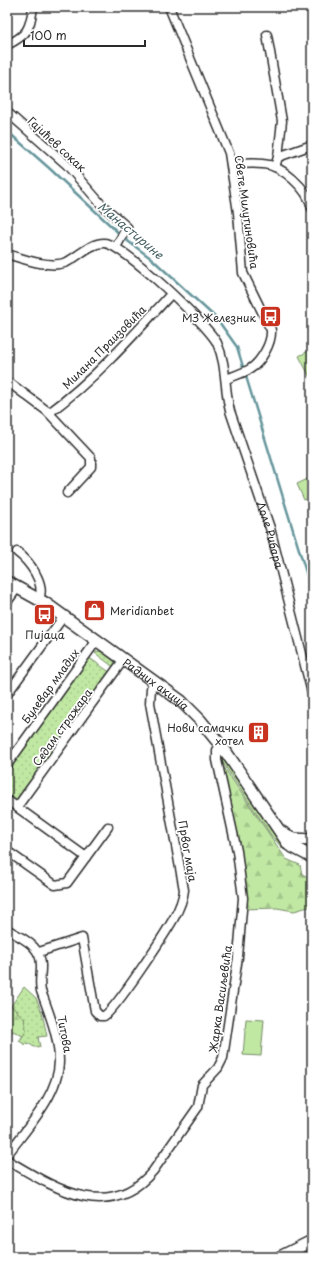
<svg xmlns="http://www.w3.org/2000/svg" width="319" height="1264" font-family="'Playpen Sans',sans-serif">
<defs>
<pattern id="grass-dots" width="8" height="8" patternUnits="userSpaceOnUse"><rect width="8" height="8" fill="#c0e8a3"/><path d="M2 2h.1M6 6h.1" fill="none" stroke="#a5c78c" stroke-width="1.8" stroke-linecap="round"/></pattern>
<pattern id="forest-firs" width="22" height="20" patternUnits="userSpaceOnUse"><rect width="22" height="20" fill="#c0e8a3"/><path d="M5 1l3.5 6h-7zM16 11l3.5 6h-7z" fill="#a5c78c"/></pattern>
</defs>
<rect width="100%" height="100%" fill="#fff"/>
<filter id="ink" filterUnits="userSpaceOnUse"><feTurbulence type="fractalNoise" baseFrequency=".025" numOctaves="2"/><feDisplacementMap in="SourceGraphic" scale="8" xChannelSelector="R" yChannelSelector="G"/><feConvolveMatrix kernelMatrix="1 2 1 2 8 2 1 2 1" color-interpolation-filters="sRGB"/></filter>
<g filter="url(#ink)">
<g fill="url(#grass-dots)" stroke="#768a67">
<path d="M98 651 103 652 115 662 116 669 95 653Z"/>
<path d="M88 657 111 673 17 805 7 798V772Z"/>
<path d="M217 754C226 757 276 834 286 848L284 850 271 835Z"/>
<path d="M24 987 36 998 42 1013 47 1036 38 1037 40 1047H34L28 1043 26 1045 19 1041 26 1031 24 1018 11 1006Z"/>
</g>
<g fill="url(#forest-firs)" stroke="#768a67">
<path d="M217 757 286 859 300 865 302 874 312 879V906L294 911 277 908 243 909Z"/>
<path d="M11 1006 24 1018 26 1031 23 1036 13 1031 7 1039V1009Z"/>
</g>
<g fill="#c0e8a3" stroke="#768a67">
<path d="M312 349V381L299 356Z"/>
<path d="M312 477V497L304 500 297 484Z"/>
<path d="M246 1019 264 1020 261 1056 243 1055Z"/>
</g>
<g fill="none" stroke-linecap="round" stroke-linejoin="round">
<path stroke="#66969c" stroke-width="2.5" d="M7 131 49 168 125 239 152 259 217 319 237 347 312 592"/>
<defs>
<g id="minor">
<path d="M169 7 229 153 238 213 243 273 271 330C272 343 261 362 250 369 243 373 234 376 226 379"/>
<path d="M267 35 282 121 278 157 275 167"/>
<path d="M7 45C27 35 30 30 33 7"/>
<path d="M7 112 67 165 101 204 127 227 116 247"/>
<path d="M278 157 312 145"/>
<path d="M231 164C242 164 253 163 263 164 282 165 308 189 312 208"/>
<path id="s1" d="M7 254C24 259 50 269 67 262 79 256 90 243 104 243 122 243 208 325 217 343 227 365 224 388 230 411L270 528 312 693"/>
<path d="M11 384 47 411 91 458V467L67 493"/>
<path d="M49 413C95 379 133 336 171 294"/>
<path d="M17 552C29 561 46 583 39 599"/>
<path d="M7 602 18 587"/>
<path d="M7 694 64 616"/>
<path d="M7 765 97 640"/>
<path d="M7 800 86 857"/>
<path d="M17 807 124 659"/>
<path d="M7 851 55 885 67 883 108 827"/>
<path d="M7 929C22 939 42 945 41 967 41 975 39 983 41 991 49 1013 59 1037 59 1061 59 1095 26 1129 7 1155"/>
<path d="M39 952 82 938 95 1011 100 1016H104C116 1009 165 934 174 918 179 909 183 900 184 890L150 703 151 688 154 681"/>
<path d="M7 1160C53 1187 108 1224 153 1171L198 1107 202 1085 218 1068 223 1058 238 957 243 898 237 851 217 760V750L221 746"/>
</g>
<g id="major">
<path id="s2" d="M7 582 45 603 181 701 200 720 226 752 289 845 312 857"/>
<path d="M280 831 294 839 312 840"/>
<path d="M280 1257 312 1241"/>
</g>
</defs>
<use href="#minor" stroke="#2b2b2b" stroke-width="11"/>
<use href="#major" stroke="#2b2b2b" stroke-width="14"/>
<use href="#minor" stroke="#fff" stroke-width="8"/>
<use href="#major" stroke="#fff" stroke-width="11"/>
</g>
</g>
<defs>
<symbol id="bus-square" viewBox="-11 -11 22 22"><rect x="-9" y="-9" width="18" height="18" rx="4" fill="#c8321e" stroke="#fff"/><path d="M-5-6H5V4H4V6H2V4H-2V6H-4V4H-5ZM-3.5-4V0h7V-4ZM-3.5 1.2v1.5H-2V1.2ZM2 1.2v1.5H3.5V1.2Z" fill="#fff"/></symbol>
<symbol id="shop-square" viewBox="-11 -11 22 22"><rect x="-9" y="-9" width="18" height="18" rx="4" fill="#c8321e" stroke="#fff"/><path d="M-5-2.5h2.3a2.7 3.5 0 0 1 5.4 0H5L5.5 6h-11ZM-1.5-2.5h3a1.5 2.3 0 0 0-3 0Z" fill="#fff"/></symbol>
<symbol id="building-square" viewBox="-11 -11 22 22"><rect x="-9" y="-9" width="18" height="18" rx="4" fill="#c8321e" stroke="#fff"/><path d="M-4-6H4V6H1V3H-1V6H-4ZM-2.5-4.3h1.7v1.8h-1.7ZM.8-4.3h1.7v1.8H.8ZM-2.5-1h1.7V.8h-1.7ZM.8-1h1.7V.8H.8Z" fill="#fff"/></symbol>
</defs>
<g fill-rule="evenodd">
<use href="#bus-square" x="258" y="304" width="25" height="25"/>
<use href="#shop-square" x="82" y="598" width="25" height="25"/>
<use href="#bus-square" x="32" y="602" width="25" height="25"/>
<use href="#building-square" x="246" y="720" width="25" height="25"/>
</g>
<g text-anchor="middle" dominant-baseline="central" stroke-width="3.5" stroke-linejoin="round" paint-order="stroke">
<g font-size="11" fill="#2b2b2b" stroke="#fff">
<text transform="translate(57 144) rotate(43)">Гајићев сокак</text>
<text transform="translate(247 212) rotate(82)">Свете Милутиновића</text>
<text transform="translate(104 347) rotate(-45)">Милана Праизовића</text>
<text stroke="none"><textPath href="#s1" startOffset="456">Лоле Рибара</textPath></text>
<text stroke="none"><textPath href="#s2" startOffset="181">Радних акција</textPath></text>
<text transform="translate(50 686) rotate(-54)">Булевар младих</text>
<text transform="translate(62 727) rotate(-54)">Седам стражара</text>
<text transform="translate(188 851) rotate(80)">Првог маја</text>
<text transform="translate(220 999) rotate(-82)">Жарка Васиљевића</text>
<text transform="translate(65 1034) rotate(79)">Титова</text>
</g>
<g font-size="11" fill="#2b2b2b" stroke="#fff" text-anchor="end">
<text x="256" y="317">МЗ Железник</text>
<text x="110" y="610" text-anchor="start">Meridianbet</text>
<text x="45" y="634" text-anchor="middle">Пијаца</text>
<text x="244" y="727">Нови самачки<tspan x="244" dy="13">хотел</tspan></text>
</g>
<g font-size="12" font-style="italic" fill="#486164" stroke="#fff">
<text transform="translate(131 230) rotate(40)">Манастирине</text>
</g>
</g>
<rect width="319" height="1264" fill="none" stroke="#fff" stroke-width="24"/>
<rect x="12" y="12" width="295" height="1240" fill="none" stroke="#2b2b2b" stroke-width="1.5" filter="url(#ink)"/>
<path d="M24 40v6h121v-6" fill="none" stroke="#2b2b2b" stroke-width="2"/>
<text x="30" y="40" font-size="12" fill="#2b2b2b" stroke="#ffffff" stroke-width="3" paint-order="stroke">100 m</text>
</svg>
